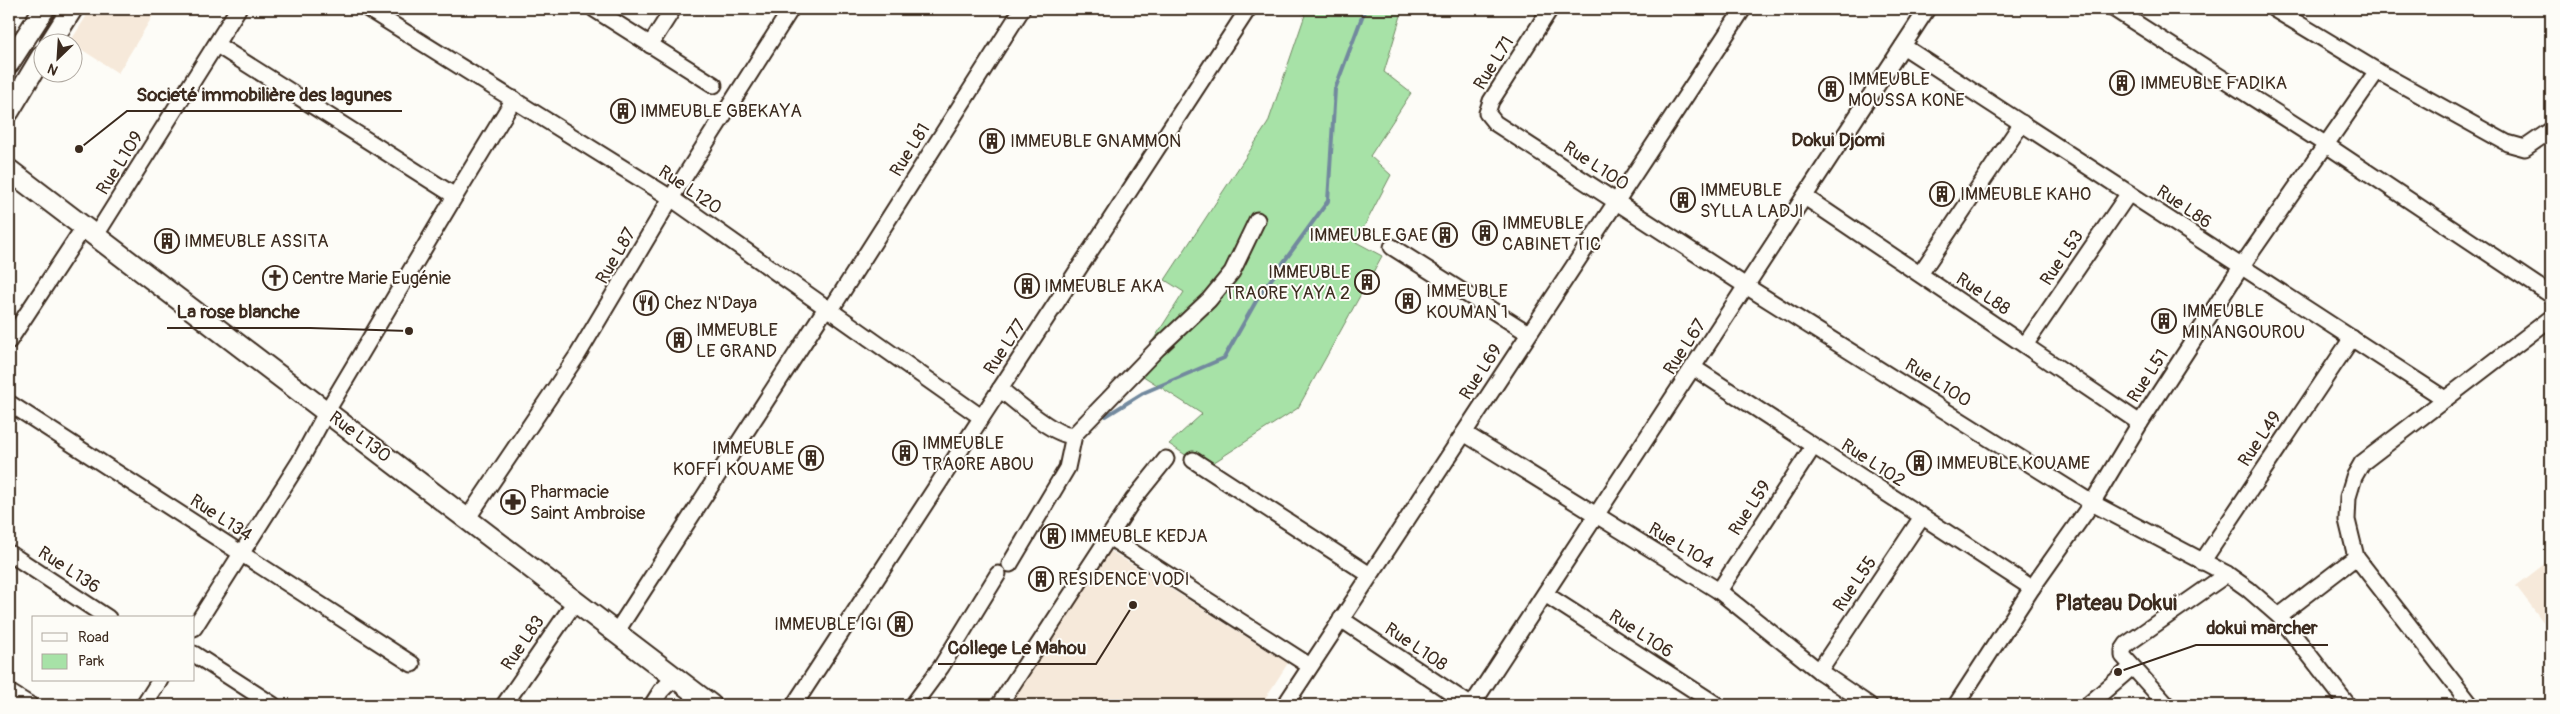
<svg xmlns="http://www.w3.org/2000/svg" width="2560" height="714" font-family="Pangolin,sans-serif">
<rect width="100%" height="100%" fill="#fdfcf7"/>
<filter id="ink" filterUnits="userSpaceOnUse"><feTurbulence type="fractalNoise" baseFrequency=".02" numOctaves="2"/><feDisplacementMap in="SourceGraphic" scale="10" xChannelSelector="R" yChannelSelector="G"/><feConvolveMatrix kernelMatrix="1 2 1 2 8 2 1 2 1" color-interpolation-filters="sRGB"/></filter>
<g filter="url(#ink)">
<g fill="#f6e9da">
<path d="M91 9H157L118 73 70 42Z"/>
<path d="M1106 548 1288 663 1261 705H1006Z"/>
<path d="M2551 559V632L2516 586Z"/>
</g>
<path fill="#a7e2a7" stroke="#718662" d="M1294 9H1403L1384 72 1411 93 1370 156 1391 175 1356 242 1382 256 1298 408 1205 468 1169 444 1202 414 1134 370 1184 292 1165 280 1268 123 1305 15Z"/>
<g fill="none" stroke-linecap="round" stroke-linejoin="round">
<path stroke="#72899e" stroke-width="4" d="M1106 416 1143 393 1224 358 1259 296 1328 201 1335 89 1365 9"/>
<defs>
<g id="street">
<path d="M368 9 671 198 981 417"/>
<path d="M594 9 714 85"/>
<path d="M1550 9 1491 101 1487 113 1495 123 1746 286 2092 503 2227 574 2248 589 2279 616 2348 705"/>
<path d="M2114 9 2325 144 2551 295"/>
<path d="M2274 9 2377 71 2507 143 2525 148 2551 130"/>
<path d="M217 45 455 196 514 99"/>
<path d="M650 45 673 9"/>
<path d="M1903 46 2445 399"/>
<path d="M1805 197 2140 423"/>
<path d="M96 235 238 9"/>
<path d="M1392 247 1528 333"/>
<path d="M1920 274 2022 123"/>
<path d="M830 311 1022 9"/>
<path d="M9 341 84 227"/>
<path d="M2025 345 2129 193"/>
<path d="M1694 368 2032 588"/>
<path d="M1000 389C1014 400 1057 439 1074 435L1158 348 1209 300 1232 272 1257 220"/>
<path d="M9 403 412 664"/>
<path d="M1464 433 1719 591 1819 671 1869 705"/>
<path d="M1193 460 1370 575"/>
<path d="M467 519 577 356 671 198 791 9"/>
<path d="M1109 537 1310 666"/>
<path d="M9 553 108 618"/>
<path d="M2202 562 2352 338"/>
<path d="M1010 564 1067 468 1074 435"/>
<path d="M1719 591 1813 447"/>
<path d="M1545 594 1717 705"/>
<path d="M2279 616 2356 557"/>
<path d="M1341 619 1470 705"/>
<path d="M194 628 300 461 327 411 455 196"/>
<path d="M615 634 826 308"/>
<path d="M194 654 273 705"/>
<path d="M1819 671 1922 517"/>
<path d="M9 692 30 705"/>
<path d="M144 705 160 680"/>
<path d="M504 705 575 602"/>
<path d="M652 705 661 691 675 677"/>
<path d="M794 705 1248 9"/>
<path d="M913 705 941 667 998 574"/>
<path d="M999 705 1133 500 1166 459"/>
<path d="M1285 705 1743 9"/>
<path d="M1472 705 1927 9"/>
<path d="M1956 705 2032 588 2092 503 2140 423 2241 267 2377 71"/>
<path d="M2088 705 2132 667"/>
<path d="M2167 705 2123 656V650L2127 644 2227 574"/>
<path d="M2471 705 2356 557 2347 520 2348 497 2354 477 2362 463 2551 318"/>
</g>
<g id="secondary">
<path d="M51 42 72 9"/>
<path d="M9 63 44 9"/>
<path d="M9 111 42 56"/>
<path d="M9 170 711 705"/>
</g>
</defs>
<use href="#street" stroke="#3b2a1e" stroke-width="19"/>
<use href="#secondary" stroke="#3b2a1e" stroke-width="24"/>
<use href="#street" stroke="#fdfcf7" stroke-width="15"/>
<use href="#secondary" stroke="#fdfcf7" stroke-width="20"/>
</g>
</g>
<defs>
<symbol id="building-ring" viewBox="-11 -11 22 22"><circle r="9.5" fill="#fdfcf7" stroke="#3b2a1e" stroke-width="1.5"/><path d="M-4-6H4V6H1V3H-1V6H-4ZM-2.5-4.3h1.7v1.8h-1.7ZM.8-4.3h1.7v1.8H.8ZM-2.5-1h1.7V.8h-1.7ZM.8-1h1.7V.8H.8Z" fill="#3b2a1e"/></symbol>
<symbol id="church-ring" viewBox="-11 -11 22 22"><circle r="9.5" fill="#fdfcf7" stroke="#3b2a1e" stroke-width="1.5"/><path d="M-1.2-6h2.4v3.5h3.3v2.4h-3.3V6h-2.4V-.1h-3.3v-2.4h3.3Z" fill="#3b2a1e"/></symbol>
<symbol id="restaurant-ring" viewBox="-11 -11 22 22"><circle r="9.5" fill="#fdfcf7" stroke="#3b2a1e" stroke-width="1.5"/><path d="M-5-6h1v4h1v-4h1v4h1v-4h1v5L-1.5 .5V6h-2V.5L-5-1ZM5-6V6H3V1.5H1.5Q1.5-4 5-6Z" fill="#3b2a1e"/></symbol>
<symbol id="pharmacy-ring" viewBox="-11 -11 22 22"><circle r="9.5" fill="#fdfcf7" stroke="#3b2a1e" stroke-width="1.5"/><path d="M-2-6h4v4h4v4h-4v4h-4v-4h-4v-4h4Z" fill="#3b2a1e"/></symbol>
</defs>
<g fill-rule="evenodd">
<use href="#building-ring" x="2108" y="69" width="28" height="28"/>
<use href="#building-ring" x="1817" y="75" width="28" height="28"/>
<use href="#building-ring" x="609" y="97" width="28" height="28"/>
<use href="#building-ring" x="978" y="127" width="28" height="28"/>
<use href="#building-ring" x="1928" y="180" width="28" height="28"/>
<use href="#building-ring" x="1669" y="186" width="28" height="28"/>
<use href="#building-ring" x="1471" y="219" width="28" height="28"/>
<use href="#building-ring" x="1431" y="221" width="28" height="28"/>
<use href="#building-ring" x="153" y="227" width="28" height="28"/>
<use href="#church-ring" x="261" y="264" width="28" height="28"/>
<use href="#building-ring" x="1353" y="268" width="28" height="28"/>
<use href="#building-ring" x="1013" y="272" width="28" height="28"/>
<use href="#building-ring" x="1394" y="287" width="28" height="28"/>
<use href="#restaurant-ring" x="632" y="289" width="28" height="28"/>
<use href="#building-ring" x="2150" y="307" width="28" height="28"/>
<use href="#building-ring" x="665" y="326" width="28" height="28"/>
<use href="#building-ring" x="891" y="439" width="28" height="28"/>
<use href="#building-ring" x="797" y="444" width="28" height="28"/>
<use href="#building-ring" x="1905" y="449" width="28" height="28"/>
<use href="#pharmacy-ring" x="499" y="488" width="28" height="28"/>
<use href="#building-ring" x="1039" y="522" width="28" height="28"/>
<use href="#building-ring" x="1027" y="565" width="28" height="28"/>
<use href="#building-ring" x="886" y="610" width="28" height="28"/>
</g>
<g text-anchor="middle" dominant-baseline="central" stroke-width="4" stroke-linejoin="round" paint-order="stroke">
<g font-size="18" fill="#3b2a1e" stroke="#fdfcf7">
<text transform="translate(1494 63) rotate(-58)">Rue L71</text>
<text transform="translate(910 150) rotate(-58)">Rue L81</text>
<text transform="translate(120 163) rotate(-58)">Rue L109</text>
<text transform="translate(1596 166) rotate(33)">Rue L100</text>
<text transform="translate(690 190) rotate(34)">Rue L120</text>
<text transform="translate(2184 207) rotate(34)">Rue L86</text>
<text transform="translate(616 256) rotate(-60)">Rue L87</text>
<text transform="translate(2062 258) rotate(-56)">Rue L53</text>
<text transform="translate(1983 294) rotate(34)">Rue L88</text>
<text transform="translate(1005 347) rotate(-57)">Rue L77</text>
<text transform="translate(1685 347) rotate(-57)">Rue L67</text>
<text transform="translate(1481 372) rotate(-57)">Rue L69</text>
<text transform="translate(2148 376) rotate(-57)">Rue L51</text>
<text transform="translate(1938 383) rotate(32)">Rue L100</text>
<text transform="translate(360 437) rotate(37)">Rue L130</text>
<text transform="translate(2260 439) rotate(-56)">Rue L49</text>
<text transform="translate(1873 463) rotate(33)">Rue L102</text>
<text transform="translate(1750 508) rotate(-57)">Rue L59</text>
<text transform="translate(221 518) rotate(33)">Rue L134</text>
<text transform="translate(1681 546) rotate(31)">Rue L104</text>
<text transform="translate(69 570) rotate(33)">Rue L136</text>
<text transform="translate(1855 584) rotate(-56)">Rue L55</text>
<text transform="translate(1641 634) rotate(33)">Rue L106</text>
<text transform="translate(523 643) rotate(-56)">Rue L83</text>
<text transform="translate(1416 647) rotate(34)">Rue L108</text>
</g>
<g font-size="18" fill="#3b2a1e" stroke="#fdfcf7" text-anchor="start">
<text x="1848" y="79">IMMEUBLE<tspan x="1848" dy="21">MOUSSA KONE</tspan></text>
<text x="2140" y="83">IMMEUBLE FADIKA</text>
<text x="640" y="111">IMMEUBLE GBEKAYA</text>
<text x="1010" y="141">IMMEUBLE GNAMMON</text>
<text x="1700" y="190">IMMEUBLE<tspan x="1700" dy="21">SYLLA LADJI</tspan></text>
<text x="1960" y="194">IMMEUBLE KAHO</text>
<text x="1502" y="223">IMMEUBLE<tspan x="1502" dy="21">CABINET TIC</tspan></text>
<text x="1428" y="235" text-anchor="end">IMMEUBLE GAE</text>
<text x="184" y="241">IMMEUBLE ASSITA</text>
<text x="1350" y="272" text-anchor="end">IMMEUBLE<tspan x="1350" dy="21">TRAORE YAYA 2</tspan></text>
<text x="292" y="278">Centre Marie Eugénie</text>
<text x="1044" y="286">IMMEUBLE AKA</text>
<text x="1426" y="291">IMMEUBLE<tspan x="1426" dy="21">KOUMAN 1</tspan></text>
<text x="664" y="303">Chez N'Daya</text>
<text x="2182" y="311">IMMEUBLE<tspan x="2182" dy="21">MINANGOUROU</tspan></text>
<text x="696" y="330">IMMEUBLE<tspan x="696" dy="21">LE GRAND</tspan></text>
<text x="922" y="443">IMMEUBLE<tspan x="922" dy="21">TRAORE ABOU</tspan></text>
<text x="794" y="448" text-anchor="end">IMMEUBLE<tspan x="794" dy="21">KOFFI KOUAME</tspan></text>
<text x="1936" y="463">IMMEUBLE KOUAME</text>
<text x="530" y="492">Pharmacie<tspan x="530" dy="21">Saint Ambroise</tspan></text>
<text x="1070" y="536">IMMEUBLE KEDJA</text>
<text x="1058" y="579">RESIDENCE VODI</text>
<text x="882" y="624" text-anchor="end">IMMEUBLE IGI</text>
</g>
<g font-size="19" font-weight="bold" fill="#3b2a1e" stroke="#fdfcf7">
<text x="1838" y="140">Dokui Djomi</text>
</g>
<g font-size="22" font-weight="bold" fill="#3b2a1e" stroke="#fdfcf7">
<text x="2116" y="603">Plateau Dokui</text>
</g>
</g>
<path fill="none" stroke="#3b2a1e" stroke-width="2" d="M79 149L127 111H402M409 331L310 328H167M2118 672L2196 645H2328M1133 605L1096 664H938"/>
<g fill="#3b2a1e" stroke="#fdfcf7" stroke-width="2">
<circle cx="79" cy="149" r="5"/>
<circle cx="409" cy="331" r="5"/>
<circle cx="2118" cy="672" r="5"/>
<circle cx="1133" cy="605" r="5"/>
</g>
<g font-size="19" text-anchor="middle" font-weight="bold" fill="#3b2a1e" stroke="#fdfcf7" stroke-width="4" stroke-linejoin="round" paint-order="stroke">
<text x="264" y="101">Societé immobilière des lagunes</text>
<text x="238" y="318">La rose blanche</text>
<text x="2262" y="634">dokui marcher</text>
<text x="1017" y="654">College Le Mahou</text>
</g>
<rect width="2560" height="714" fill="none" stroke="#fdfcf7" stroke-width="30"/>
<rect x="15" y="15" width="2530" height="684" fill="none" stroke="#3b2a1e" stroke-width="2" filter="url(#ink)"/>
<rect x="32" y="616" width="162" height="65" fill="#fdfcf7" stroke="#afa8a0"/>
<rect x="42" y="633" width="25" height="8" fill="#fdfcf7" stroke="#afa8a0"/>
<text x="78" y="642" font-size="15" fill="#3b2a1e">Road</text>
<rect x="42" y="654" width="25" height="15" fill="#a7e2a7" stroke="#afa8a0"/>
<text x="78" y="666" font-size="15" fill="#3b2a1e">Park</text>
<g transform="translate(58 58) rotate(205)"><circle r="24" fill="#fdfcf7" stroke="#afa8a0"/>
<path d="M0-4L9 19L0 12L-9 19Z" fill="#3b2a1e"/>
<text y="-8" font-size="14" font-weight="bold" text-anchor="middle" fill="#3b2a1e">N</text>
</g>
</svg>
